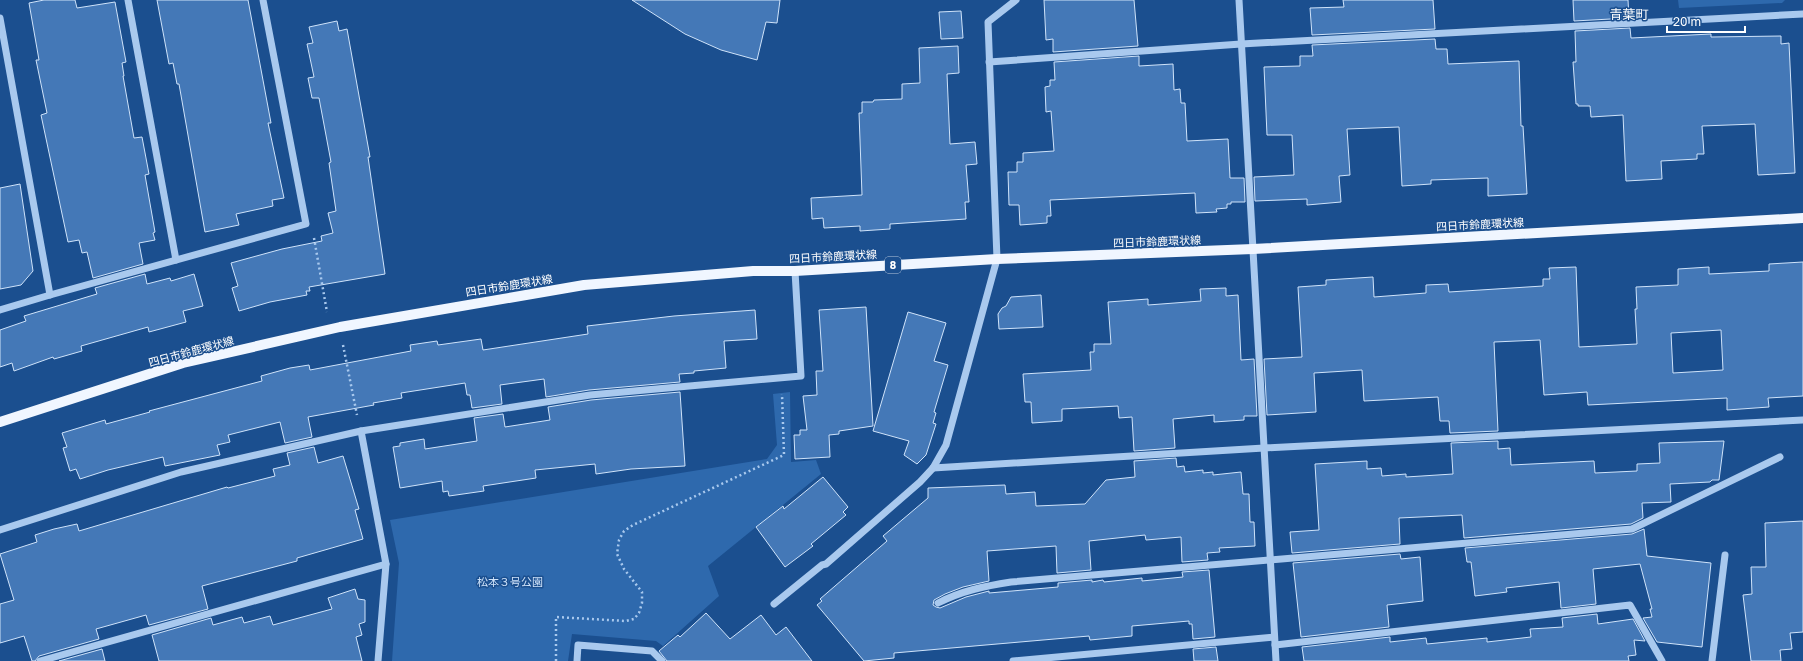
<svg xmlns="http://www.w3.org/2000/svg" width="1803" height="661" font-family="'Golos Text','Noto Sans JP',sans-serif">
<rect width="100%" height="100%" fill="#1b4f8f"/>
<g fill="#2e69ad">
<path d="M1678 0H1785L1782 3 1679 8Z"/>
<path d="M790 392 791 462 816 460 821 474 708 566 719 596 663 646 656 641 572 634 568 661H392L399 563 390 520 767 459 777 445 773 394Z"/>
</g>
<g fill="#4478b7" stroke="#cfe3fa" fill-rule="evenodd">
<path d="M44 0H75L77 8 115 2 126 62 122 63 124 76H123L134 138 142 137 149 174 145 175 155 232 153 233 155 240 139 243 143 264 93 278 87 252 82 253 79 240 68 242 41 115 47 113 36 60H39L29 3Z"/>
<path d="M157 0H248L271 123H268L284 198 272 200 273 206 236 214 239 225 205 232 179 84H177L173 63 169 64Z"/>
<path d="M632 0H780L777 23 766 22 757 60 721 50 685 34Z"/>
<path d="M1044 0H1134L1138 46 1053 52V39L1046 40Z"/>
<path d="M1343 0H1433L1435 29 1312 35 1310 8 1344 7Z"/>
<path d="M1573 0H1628L1629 18 1574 21Z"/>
<path d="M961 11 963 38 941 39 939 12Z"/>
<path d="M337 21 339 31 347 29 370 157H368L385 274 309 287 310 291H306L307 295 270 302 239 311 232 288 238 286 231 263 282 249 322 241 321 236 333 233 328 213 336 211 329 163 331 162 319 98H312L308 78 314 77 307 44 313 43 309 27Z"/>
<path d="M1630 28 1631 38 1711 34V37L1781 36V44L1789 43 1795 173 1758 175 1755 124 1702 126 1704 154H1697V159L1661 161 1662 179 1626 181 1623 115 1591 117 1590 106H1578V104H1576L1573 62H1576L1575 31Z"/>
<path d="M1435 39 1436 49H1447L1448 64 1519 61 1521 126H1523L1527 194 1488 196V178L1431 180V184L1402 186 1399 127 1347 129 1350 175 1339 176 1341 202 1307 205V199L1255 201 1254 177 1294 175 1292 135H1267L1264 67 1300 66V56H1313L1312 45Z"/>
<path d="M958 46 959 73 947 74 950 144 975 142 977 164 966 165 969 202H965L966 219 890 224V229L860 231V226L824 228 823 218 812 219 811 198 862 195 859 113H862V102H873L874 100 902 99V84L920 83 919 48Z"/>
<path d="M1139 56V66L1173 64 1174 90 1180 89 1181 103H1185L1187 141 1228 139 1230 178H1244L1245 202H1231V204H1227V208L1216 209 1217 212 1196 213 1195 193 1050 200 1051 216H1047V223L1020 225 1019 205H1009L1008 172H1017V162H1023V153L1054 151 1051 111 1046 112 1045 87 1050 86V80H1055L1054 62Z"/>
<path d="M20 184 33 271 21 285 0 289V188Z"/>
<path d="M1803 262V396L1768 398 1769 407 1727 410V398L1588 405 1587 392 1544 395 1540 340 1494 342 1498 431 1450 433 1449 421H1440L1438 397 1364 401 1362 370 1314 373 1316 412 1267 415 1264 359 1302 357 1298 287 1326 285V280L1373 277 1374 297 1426 293V285L1448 284 1449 292 1543 286V279H1550L1549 268 1576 267 1579 347 1637 344 1635 309H1637L1636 287 1678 285V269L1709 267V274L1769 271V264ZM1721 330 1723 370 1673 373 1671 333Z"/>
<path d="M145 274 147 284 170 278 171 281 194 274 203 306 183 311 186 322 149 332 148 327 81 346 82 351 54 359 53 357 14 371 12 363 0 367V330L26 321 24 316 97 294 95 288Z"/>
<path d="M1226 288V296L1238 295 1241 360 1254 359 1257 416H1244V420L1214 422V415L1173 419 1175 448 1134 451 1132 417 1119 418 1118 406 1062 409V421L1032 423 1031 402H1025L1023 374 1091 370 1090 352H1094V344H1111L1108 302 1148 299V305L1201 301 1200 289Z"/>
<path d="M1041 295 1043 327 999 329 998 314 1002 308 1006 306 1011 297Z"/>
<path d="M866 307 873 426 839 431V434L829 435 830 457 795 459 794 435H800V430H807L803 396 817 395 816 371H823L819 310Z"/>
<path d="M755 310 757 339 724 341 726 368 694 371V373L679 374 680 382 589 390 546 397 544 379 500 385 502 404 472 408 470 395H467L465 383 401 393 402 398 373 403 374 405 308 417 312 437 285 443 280 422 228 435 230 442 217 445 220 455 165 466 163 457 108 470 80 479 76 469 70 471 63 448 67 447 62 433 105 420 106 424 150 412 149 411 262 381 261 376 290 368 309 365 310 370 411 351 410 345 437 341 438 345 481 339 483 350 588 334 587 326 674 316Z"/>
<path d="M908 312 946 323 934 361 948 365 934 412 936 413 933 423 936 424 926 455 917 464 904 455 909 441 873 431Z"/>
<path d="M680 392 685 466 631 469 596 474 595 464 535 470 536 478 483 486 484 491 449 496 448 491 443 492 442 481 400 488 393 447 400 446V443L424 439 425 449 477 441 474 418 503 414 505 427 550 420 548 407 591 400Z"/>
<path d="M1498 441V449L1510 448 1511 465 1594 461 1595 473 1637 471V464L1660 463 1659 443 1724 441 1719 480H1712L1710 482 1670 484 1671 502 1642 503 1643 518 1631 524 1464 538 1462 515 1399 518 1400 544 1292 553 1290 532 1319 530 1315 464 1367 461V469L1381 468 1382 476 1406 474V477L1453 474 1451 443Z"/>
<path d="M314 447 318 463 343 456 359 509 355 510 363 539 297 558V561L202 586 208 609 149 625 146 615 96 629 99 639 39 656 35 661H32L24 636 0 643V604L14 600 0 554 37 542 35 535 54 529 77 524 79 531 227 487 228 488 275 476 273 469 290 465 287 453Z"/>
<path d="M1176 458 1177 467 1184 466 1185 472 1203 470V473L1213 472V475L1241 472 1243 494H1249L1250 522H1254L1255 546 1219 548 1220 552 1207 553 1208 560 1182 562 1181 537 1146 540 1145 535 1089 541 1091 570 1057 573 1056 546 987 551 989 581 963 587 945 594 934 600 933 605 936 607 940 608 966 597 989 591V593L1058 587V583L1092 580V582L1103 580 1104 582 1142 578V581L1183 577 1182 572 1209 570 1215 637 1193 639 1192 624H1189V621L1132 626V636L1090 640 1089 636 894 653V658L864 661 817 605 822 601 820 599 887 541 883 536 928 498V488L1005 485 1006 494 1035 492 1036 506 1085 504 1106 480 1135 477 1134 461Z"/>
<path d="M823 477 848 507 843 512 846 515 811 544 813 546 785 567 756 527 783 506 784 509Z"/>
<path d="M1803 521V632L1790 633 1792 649 1780 650 1781 661H1751L1743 595 1752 594 1751 567H1766L1765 523Z"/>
<path d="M1644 529 1647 556 1711 563 1702 647 1657 642 1643 618 1652 617 1650 609H1652L1640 564 1593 569 1596 604 1561 608 1559 582 1506 588 1507 592 1475 596 1471 562H1467L1465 548 1632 534Z"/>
<path d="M1400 554 1401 559 1420 557 1423 601 1387 605 1389 627 1301 637 1293 563Z"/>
<path d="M355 589 358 599 365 600V622L359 624 362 635 356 637 362 661H159L152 635 211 618 213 625 242 617 244 623 270 616 273 625 332 609 328 598Z"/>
<path d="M706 613 730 639 761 615 776 635 786 627 812 661H667L659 651 678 635 680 637Z"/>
<path d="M1597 614 1598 624 1633 619 1645 641 1634 640 1636 655 1628 656 1629 661H1304L1302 647 1390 637V642L1426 638 1427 644 1487 638V642L1531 637 1530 629 1563 627 1562 618Z"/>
<path d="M1216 647 1218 661H1194L1193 649Z"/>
<path d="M102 649 105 661H59Z"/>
</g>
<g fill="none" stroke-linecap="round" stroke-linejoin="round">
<g stroke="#a9c9ee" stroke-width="2.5" stroke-dasharray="2 3" stroke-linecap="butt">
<path d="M314 238 327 312"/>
<path d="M343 345 357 415"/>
<path d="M556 661V617L626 621 634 619 639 613 642 603V592L624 569 617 554 619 540 624 531 633 525 784 455 782 394"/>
</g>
<g stroke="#a9c9ee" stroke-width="7">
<path d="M128 0 176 260"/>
<path d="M1239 0 1276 661"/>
<path d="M0 18 50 295"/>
<path d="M989 62 1241 44 1803 14"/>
<path d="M0 310 50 295 306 224 263 0"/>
<path d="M361 431 386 564 378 661"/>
<path d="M933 468 1264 448 1803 420"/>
<path d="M0 530 181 472 361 431 590 395 801 376 795 271"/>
<path d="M938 603C961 591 985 586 1011 582L1632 529 1780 457"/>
<path d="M774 604 822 565 826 564 920 482 933 468 946 445 997 259 988 22 1016 0"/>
<path d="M1275 645 1630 605 1662 661"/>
<path d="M40 661 386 564"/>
<path d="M577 661 578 645 652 651 662 661"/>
<path d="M1013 661 1274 637"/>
<path d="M1712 661 1725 555"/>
</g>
<path stroke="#f0f6ff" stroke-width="10" d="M0 422 183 363 340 327 584 285 753 271H795L997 259 1253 249 1803 218"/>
</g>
<g text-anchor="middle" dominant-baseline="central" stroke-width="3" stroke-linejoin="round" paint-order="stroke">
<rect fill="#1b4f8f" stroke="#bbcadd" stroke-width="1" x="885" y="257" width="16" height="16" rx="3"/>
<g font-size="10" font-weight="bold" fill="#fff">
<text x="893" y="265">8</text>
</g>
<g font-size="11" fill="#fff" stroke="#1b4f8f">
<text transform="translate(1480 224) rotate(-3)">四日市鈴鹿環状線</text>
<text transform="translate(1157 241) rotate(-2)">四日市鈴鹿環状線</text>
<text transform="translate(833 256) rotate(-3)">四日市鈴鹿環状線</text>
<text transform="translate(509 285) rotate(-9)">四日市鈴鹿環状線</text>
<text transform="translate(191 351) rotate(-15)">四日市鈴鹿環状線</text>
</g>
<g font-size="11" fill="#cfe3fa" stroke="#1b4f8f">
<text x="510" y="581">松本３号公園</text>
</g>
<g font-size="13" fill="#fff" stroke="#1b4f8f">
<text x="1629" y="14">青葉町</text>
</g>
</g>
<path d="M1667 26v6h78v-6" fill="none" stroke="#ffffff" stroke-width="2"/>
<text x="1673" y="26" font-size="12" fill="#ffffff" stroke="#1b4f8f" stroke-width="3" paint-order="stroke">20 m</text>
</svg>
